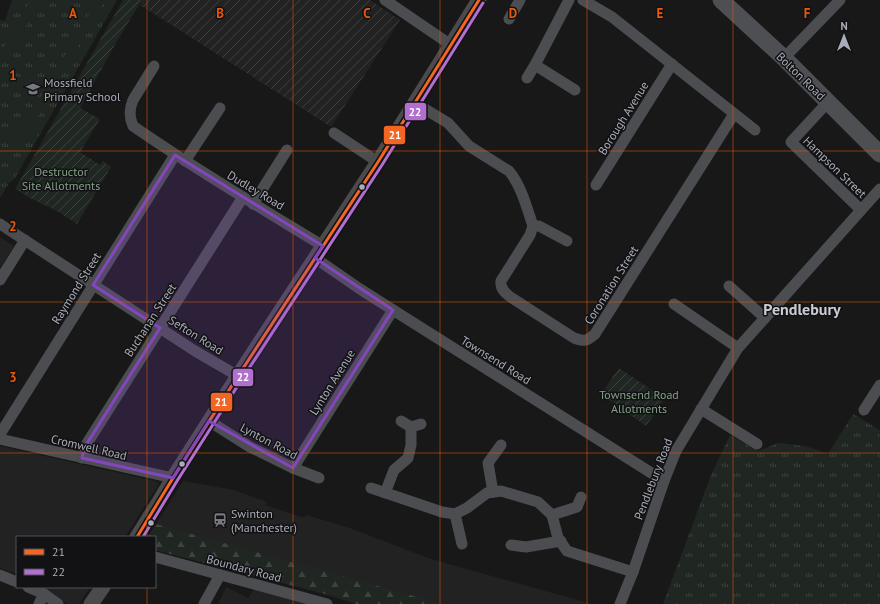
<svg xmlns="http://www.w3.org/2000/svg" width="880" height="604" font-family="'PT Sans',sans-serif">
<defs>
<pattern id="industrial-furrows" width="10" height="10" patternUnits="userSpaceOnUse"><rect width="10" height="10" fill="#222223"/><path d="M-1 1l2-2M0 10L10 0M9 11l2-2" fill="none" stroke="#3f3f41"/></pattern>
<pattern id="grass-tufts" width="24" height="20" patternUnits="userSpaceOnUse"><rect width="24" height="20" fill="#202621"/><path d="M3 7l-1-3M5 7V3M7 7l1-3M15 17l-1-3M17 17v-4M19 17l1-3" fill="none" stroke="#3e433f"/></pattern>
<pattern id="forest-firs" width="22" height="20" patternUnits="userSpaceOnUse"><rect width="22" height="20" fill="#202621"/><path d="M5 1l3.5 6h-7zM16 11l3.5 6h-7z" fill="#3e433f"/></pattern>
<pattern id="garden-furrows" width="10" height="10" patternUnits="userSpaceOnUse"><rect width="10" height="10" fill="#202621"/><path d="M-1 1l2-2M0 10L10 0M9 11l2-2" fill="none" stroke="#3e433f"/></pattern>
</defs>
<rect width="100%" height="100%" fill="#181818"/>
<g fill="#222223">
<path d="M0 237 14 246 0 268Z"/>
<path d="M0 446 155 481 159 484 125 537H17V574L0 568Z"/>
<path d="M183 481 234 490 267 502 265 505 305 518 306 515 347 527 431 559 592 604H356L325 594 155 550V537H148Z"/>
<path d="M44 587H90L79 604H67Z"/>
<path d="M226 587 248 598 254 589 312 604H218Z"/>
</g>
<path fill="url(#industrial-furrows)" d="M142 0H370L400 20 331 127 140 5Z"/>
<g fill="url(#grass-tufts)">
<path d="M12 0H117L15 178 9 183 0 198V20L5 21Z"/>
<path d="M853 414 880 430V604H663L711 475 730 435 758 451 778 443 806 446 828 454Z"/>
</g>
<path fill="url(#forest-firs)" d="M156 524 442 604H356L325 594 155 550V537H148Z"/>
<g fill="url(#garden-furrows)">
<path d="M123 0H142L117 41 80 108 100 119 80 152 100 165 103 161 111 167 77 224 59 212 32 199 15 189Z"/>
<path d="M619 368 665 399 646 426 601 394Z"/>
</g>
<g fill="#202621">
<path d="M31 0H41L13 49H11L0 68V54Z"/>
<path d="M97 0H105L32 127C23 136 13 141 0 140V133C12 135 20 130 27 121Z"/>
</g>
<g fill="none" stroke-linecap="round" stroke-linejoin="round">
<g stroke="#4c4d50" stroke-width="11">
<path d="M385 0 451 45"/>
<path d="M583 0 612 17 755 130"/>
<path d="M509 19 520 0"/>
<path d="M784 58 840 0"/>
<path d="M535 65 575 90"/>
<path d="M154 66 133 100C129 109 129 117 133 126 195 169 259 207 323 246"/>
<path d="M527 78 535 65 569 0"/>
<path d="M828 102 791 142 861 210"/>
<path d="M415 103 448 123 469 146 509 171C521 185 527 208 533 226"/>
<path d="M334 133 378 162"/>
<path d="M185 161 220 108"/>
<path d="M596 185 672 64"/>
<path d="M253 204 287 150"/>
<path d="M0 224 195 351 238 376"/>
<path d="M533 226 530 235 501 281C500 288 504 292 509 296L574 338C585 342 587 341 595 334L734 114"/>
<path d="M533 226H539L567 241"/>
<path d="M315 258 360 289 393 310 664 481"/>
<path d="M0 280 25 240"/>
<path d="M729 286 765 318"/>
<path d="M674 304 738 348"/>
<path d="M701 409 757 444"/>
<path d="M864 410 880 385"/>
<path d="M209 421 250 447 293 468 319 478"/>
<path d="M411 427 421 424"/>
<path d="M0 436 2 431 175 155"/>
<path d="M0 439 173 478"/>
<path d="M82 458 84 448 243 197"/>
<path d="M293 468 393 310"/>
<path d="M371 488 442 512 455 514 467 508 487 493 501 491 538 502 552 515 558 538 567 551 633 572"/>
<path d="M493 492 488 463 501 445"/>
<path d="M385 493 394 470 408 458 411 445V427L401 421"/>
<path d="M455 514 462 544"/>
<path d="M552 515 577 507 581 497"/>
<path d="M511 545 526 547 561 541"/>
<path d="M155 557 327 604"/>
<path d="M0 575 17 582"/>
<path d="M28 587 44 594 58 604"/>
<path d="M39 604 44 594"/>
<path d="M204 604 220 575"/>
<path d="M620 604 633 572 664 481 676 451 738 348 880 189"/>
</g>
<g stroke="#4b4b4e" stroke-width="15">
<path d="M137 537 157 505 173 478 238 376 378 162 451 45 479 0"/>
<path d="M91 604 103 587"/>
</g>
<path stroke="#4e4f52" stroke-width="17" d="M721 0 784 58 880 154"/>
<defs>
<path id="bus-1" d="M137 537 173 478 238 376 378 162 479 0"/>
<path id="bus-2" d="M143 537 177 481 242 379 382 165 483 3"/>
</defs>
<use href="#bus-1" stroke="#121214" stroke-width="6"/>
<use href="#bus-2" stroke="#121214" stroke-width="6"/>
<use href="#bus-1" stroke="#f26522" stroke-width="3"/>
<use href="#bus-2" stroke="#b36fd0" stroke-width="3"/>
</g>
<path fill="#8446be" fill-opacity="0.2" stroke="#8446be" stroke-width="3" stroke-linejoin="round" d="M175 155 323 246 315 258 393 310 293 468 209 421 173 478 82 458 84 448 160 328 93 285Z"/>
<path fill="none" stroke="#e8590c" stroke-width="1" stroke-opacity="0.55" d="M147 0V537M293 0V604M440 0V604M587 0V604M733 0V604M0 151H880M0 302H880M0 453H880M147 587V604"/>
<defs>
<symbol id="school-bare" viewBox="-9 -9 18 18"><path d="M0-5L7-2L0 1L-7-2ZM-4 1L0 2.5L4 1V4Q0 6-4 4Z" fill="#777980" stroke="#121214" stroke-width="2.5" paint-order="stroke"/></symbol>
<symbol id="station-bare" viewBox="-9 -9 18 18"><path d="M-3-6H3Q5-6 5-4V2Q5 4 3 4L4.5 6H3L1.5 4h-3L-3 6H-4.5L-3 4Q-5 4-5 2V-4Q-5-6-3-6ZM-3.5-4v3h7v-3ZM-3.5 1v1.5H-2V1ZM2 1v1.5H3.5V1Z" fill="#777980" stroke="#121214" stroke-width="2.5" paint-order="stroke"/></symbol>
</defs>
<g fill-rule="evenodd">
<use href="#school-bare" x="23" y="79" width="20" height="20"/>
<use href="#station-bare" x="210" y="510" width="20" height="20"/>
</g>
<g fill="#aaadb8" stroke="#121214" stroke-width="1.5">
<circle cx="362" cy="187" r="3.5"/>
<circle cx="182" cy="464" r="3.5"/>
<circle cx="151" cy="523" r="3.5"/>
</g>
<g text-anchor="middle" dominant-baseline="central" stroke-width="3" stroke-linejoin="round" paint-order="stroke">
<g font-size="12" fill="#aaadb8" stroke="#121214">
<text transform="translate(801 76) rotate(44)">Bolton Road</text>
<text transform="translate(623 118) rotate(-58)">Borough Avenue</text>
<text transform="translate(835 167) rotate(44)">Hampson Street</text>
<text transform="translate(256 190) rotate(31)">Dudley Road</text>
<text transform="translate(611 285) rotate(-58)">Coronation Street</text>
<text transform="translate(76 288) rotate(-58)">Raymond Street</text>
<text transform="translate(150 320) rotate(-57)">Buchanan Street</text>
<text transform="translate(196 335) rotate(32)">Sefton Road</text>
<text transform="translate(496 360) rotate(32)">Townsend Road</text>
<text transform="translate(332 382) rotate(-58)">Lynton Avenue</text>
<text transform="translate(269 441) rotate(28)">Lynton Road</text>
<text transform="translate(89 447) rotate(13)">Cromwell Road</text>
<text transform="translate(653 479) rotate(-69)">Pendlebury Road</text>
<text transform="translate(244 568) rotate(15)">Boundary Road</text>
</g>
<g font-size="12" fill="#aaadb8" stroke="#121214" text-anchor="start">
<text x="44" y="82">Mossfield<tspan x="44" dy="14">Primary School</tspan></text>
<text x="231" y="513">Swinton<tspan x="231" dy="14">(Manchester)</tspan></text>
</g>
<g font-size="12" fill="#82a185" stroke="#121214">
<text x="61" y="171">Destructor<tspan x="61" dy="14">Site Allotments</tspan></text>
<text x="639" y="394">Townsend Road<tspan x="639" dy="14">Allotments</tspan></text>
</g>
<g font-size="16" font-weight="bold" fill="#caccd4" stroke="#121214">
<text x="802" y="309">Pendlebury</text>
</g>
</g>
<g font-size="13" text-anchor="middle" font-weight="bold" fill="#e8590c" stroke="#121214" stroke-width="3" stroke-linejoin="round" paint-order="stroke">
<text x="73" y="18">A</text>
<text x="220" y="18">B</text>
<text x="367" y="18">C</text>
<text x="513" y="18">D</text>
<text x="660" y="18">E</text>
<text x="807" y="18">F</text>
<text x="13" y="80">1</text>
<text x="13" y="231">2</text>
<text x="13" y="382">3</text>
</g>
<g stroke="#121214" stroke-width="1.5">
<rect x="404" y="102" width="23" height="19" rx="4" fill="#b36fd0"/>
<rect x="383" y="125" width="23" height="20" rx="4" fill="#f26522"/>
<rect x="232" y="368" width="22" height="19" rx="4" fill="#b36fd0"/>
<rect x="210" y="392" width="23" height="20" rx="4" fill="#f26522"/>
</g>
<g font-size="11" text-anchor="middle" font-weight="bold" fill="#fff">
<text x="415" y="116">22</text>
<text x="395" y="139">21</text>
<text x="243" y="381">22</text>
<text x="221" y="406">21</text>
</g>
<rect x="16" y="536" width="140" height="52" fill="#121214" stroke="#4f5056"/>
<rect x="24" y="549" width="20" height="6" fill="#f26522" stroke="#4f5056"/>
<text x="52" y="556" font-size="12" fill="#aaadb8">21</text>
<rect x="24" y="569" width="20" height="6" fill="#b36fd0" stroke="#4f5056"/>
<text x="52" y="576" font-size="12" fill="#aaadb8">22</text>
<g transform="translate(844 36)" stroke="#121214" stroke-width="3" paint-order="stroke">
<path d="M0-3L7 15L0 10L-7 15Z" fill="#aaadb8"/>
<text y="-6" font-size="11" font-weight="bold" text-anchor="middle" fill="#aaadb8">N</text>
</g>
</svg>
